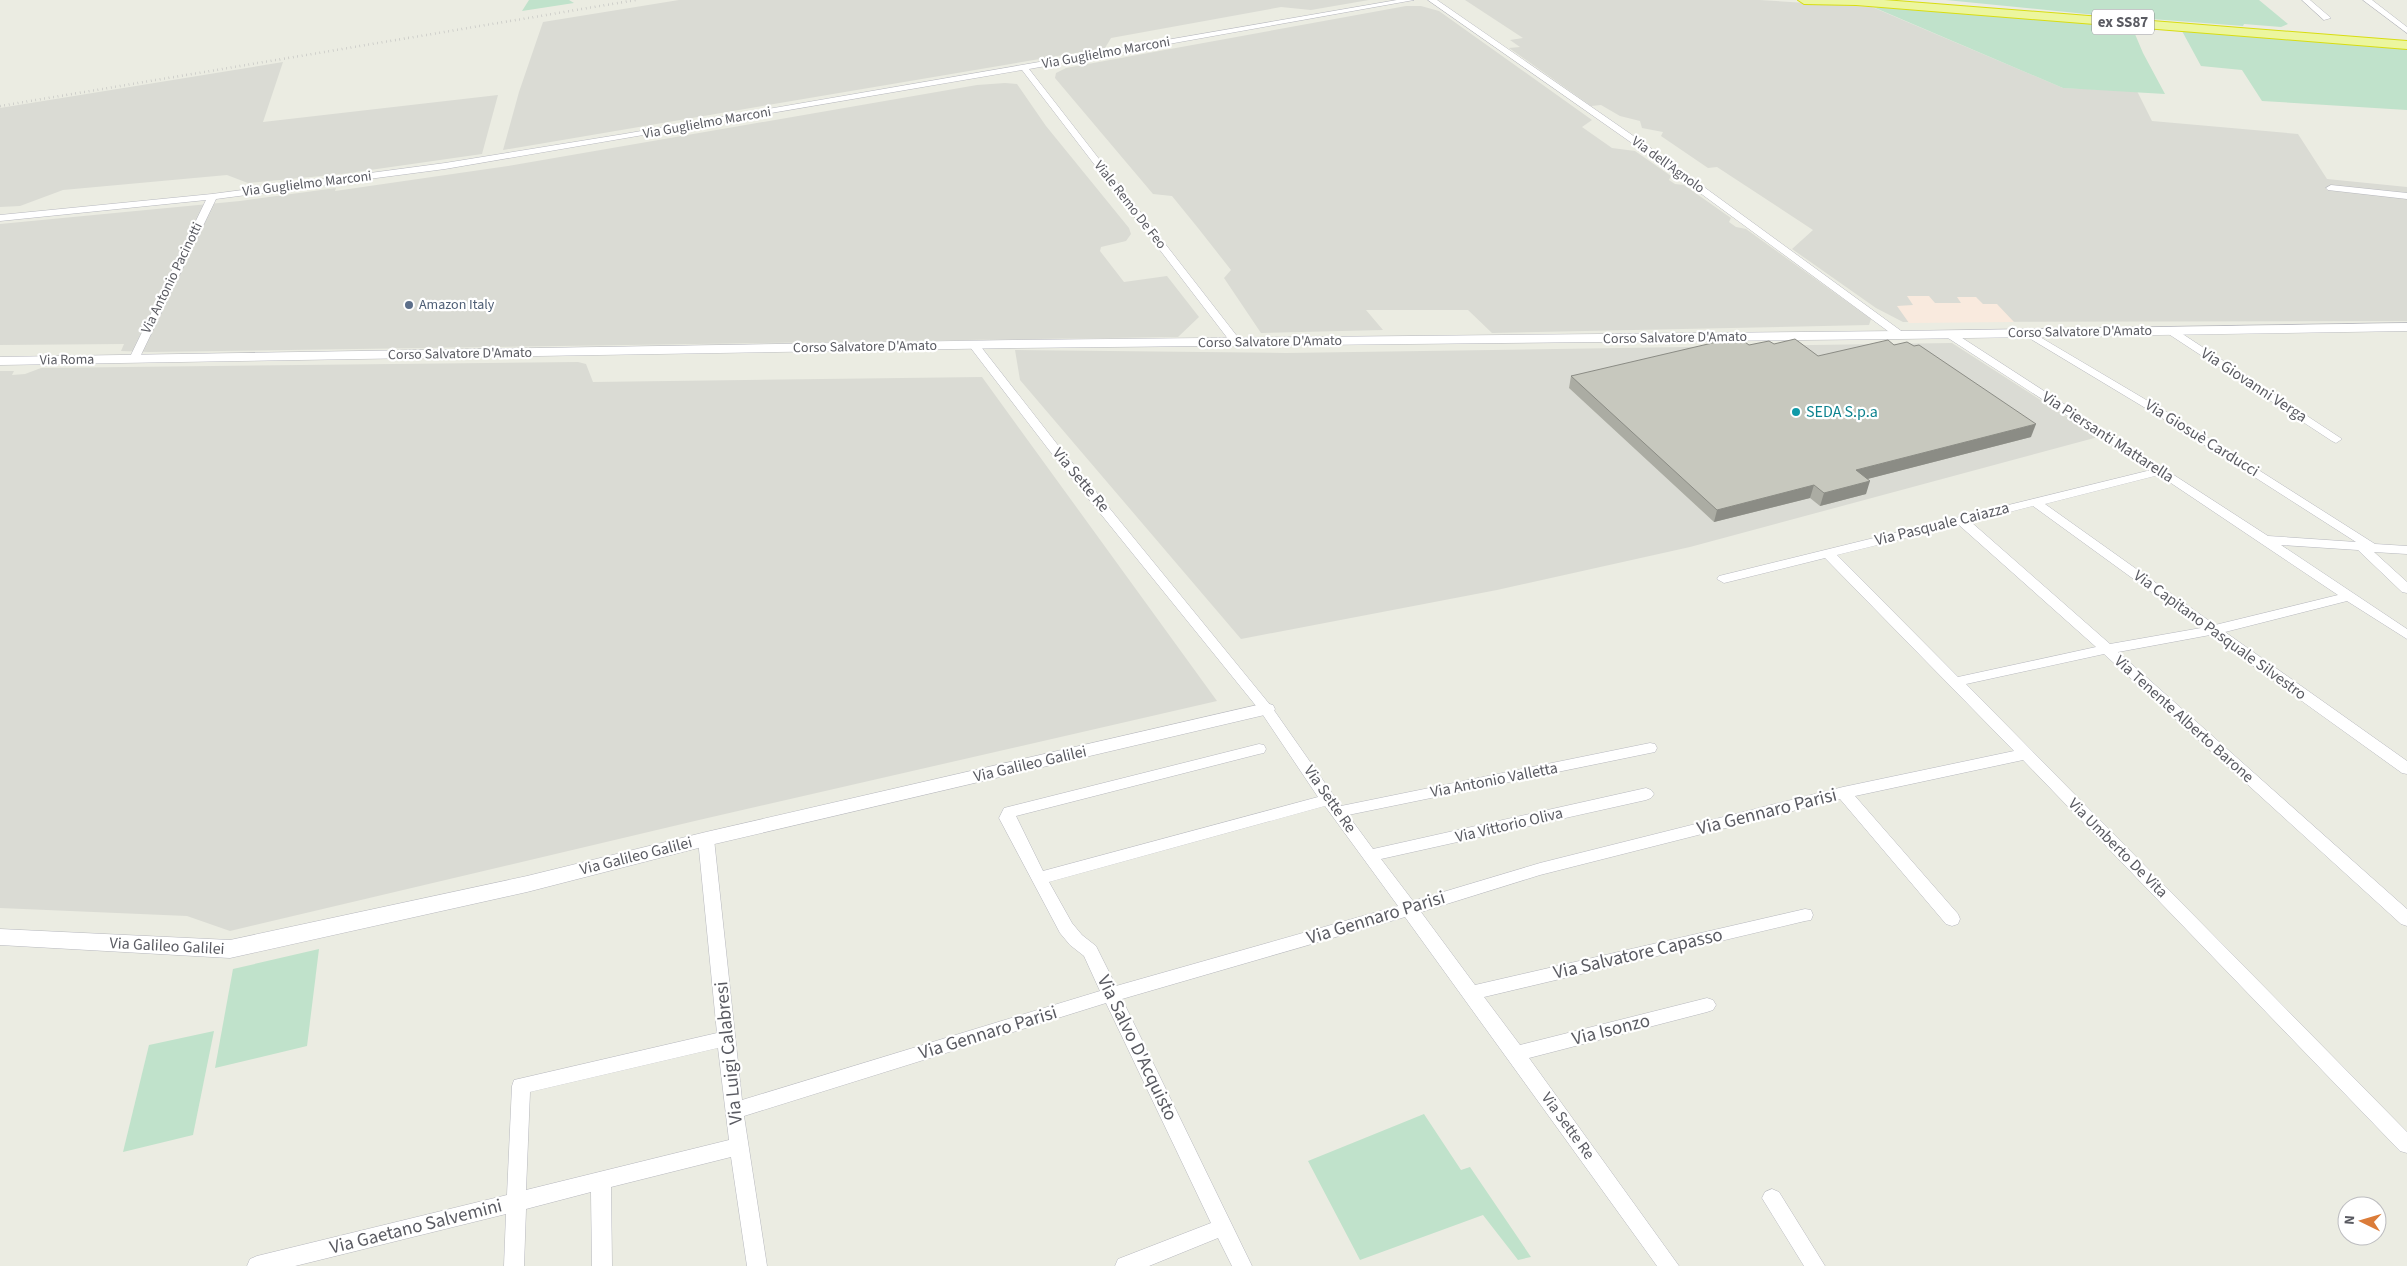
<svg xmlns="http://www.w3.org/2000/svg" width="2407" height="1266" font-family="'Source Sans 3',sans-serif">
<rect width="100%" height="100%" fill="#ebece2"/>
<g fill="#dadbd4">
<path d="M679 0H1369L1311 10 1281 7 1111 38 1105 48 503 150 519 92 543 22Z"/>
<path d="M1465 0H1760L1872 7 2063 88 2137 91 2152 121 2298 134 2327 179 2407 187V321L1903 322 1876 308 1792 249 1813 230 1717 167 1708 168 1661 136 1663 132 1642 128 1640 121 1620 116 1601 105 1591 106 1509 48 1520 47 1510 40 1523 38Z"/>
<path d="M1406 6H1421L1439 11 1592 120 1582 127 1612 148 1635 151 1671 176 1669 180 1675 184 1684 185 1731 218 1729 222 1736 227 1746 229 1871 319 1869 325 1492 333 1468 310H1366L1383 330 1261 333 1224 278 1231 270 1198 228 1172 196 1153 194 1055 78 1056 73 1066 68Z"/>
<path d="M283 62 263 122 498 95 482 154 342 174 248 183 227 175 63 190 20 206 0 207V108Z"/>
<path d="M1005 83 1017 84 1046 126 1129 228 1131 234 1126 241 1101 247 1100 251 1124 282 1167 276 1199 317 1178 337 149 352 121 351 124 344 0 345V224L240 201 336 188 335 191 508 166 977 85Z"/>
<path d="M1952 343 2098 437 1690 547 1497 590 1241 639 1020 380 1015 350 1286 353Z"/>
<path d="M578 362 586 364 593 382 982 377 1217 701 699 820 230 931 187 916 0 908V371H14L12 375 25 374 41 368Z"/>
</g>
<path fill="#f9eade" d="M1907 296H1929L1935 303H1961L1957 297H1976L1983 304H1997L2014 322 1909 323 1897 306 1913 305Z"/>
<g fill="#c0e2cb">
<path d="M529 0H569L574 3 522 11Z"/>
<path d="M1946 0H2259L2288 24 2281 27 2244 24 2243 26 2086 14Z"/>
<path d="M1873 7 2407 48V110L2262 101 2242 70 2201 66 2182 31 2132 27 2143 53 2165 94 2063 88Z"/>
<path d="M319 949 307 1046 215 1068 233 969Z"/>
<path d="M214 1031 193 1135 123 1152 149 1045Z"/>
<path d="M1424 1114 1461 1170 1470 1167 1531 1257 1518 1260 1483 1215 1360 1260 1308 1161Z"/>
</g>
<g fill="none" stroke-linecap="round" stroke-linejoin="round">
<defs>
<g id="minor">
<path d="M1397 0H1414L1029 69 1240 340V344H1232L1022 70 445 169 216 199 139 359 134 362 129 359 206 200 0 221V215L212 194 445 163 624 134Z"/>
<path d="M1428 0H1437L1645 144 1904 333V337H1896L1639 148Z"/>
<path d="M2302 0H2310L2331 18 2324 20Z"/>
<path d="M2363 0H2372L2407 27V33Z"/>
<path d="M2331 185 2407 193V199L2328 190 2326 188Z"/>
<path d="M2171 328 2175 329 2342 439 2336 443 2332 441 2167 333 2166 331Z"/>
<path d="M2028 330 2175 417 2375 544 2407 546V554L2374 552 2407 582V593L2402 592 2358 550 2281 545 2407 629V639L2347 601 2225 632 2407 761V774L2402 773 2210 635 2118 652 2407 909V926L2401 924 2104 654 1966 684 2407 1132V1153L2400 1151 2023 760 1855 796 1958 914 1960 919 1958 924 1952 926 1946 924 1840 799 1540 875 1421 912 1475 985 1805 909 1811 910 1813 915 1811 920 1805 921 1484 997 1520 1045 1707 998 1713 1000 1716 1005 1713 1010 1707 1012 1529 1058 1679 1266H1657L1405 917 1122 999 1252 1266H1232L1218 1238 1149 1266H1115L1118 1259 1211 1223 1106 1003 744 1116 767 1266H747L731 1157 611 1187 612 1266H592L591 1192 526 1209 524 1266H504L506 1214 295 1266H247L250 1259 257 1256 507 1195 512 1086 514 1080 717 1033 698 839 700 835 706 833 712 835 714 839 742 1100 1100 991 1084 956 1070 945 1060 933 999 818 1004 808 1259 744 1264 745 1266 749 1264 753 1259 754 1016 816 1043 871 1318 797 1261 712 1049 450 970 347V343H978L1057 444 1271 706 1341 806 1650 743 1655 744 1657 748 1655 752 1650 753 1348 815 1373 849 1646 788 1651 790 1654 794 1651 798 1646 800 1381 859 1413 901 1540 863 1843 787 2014 751 1825 558 1724 583 1717 579 1719 576 2151 470 1945 336V332H1953L2268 536 2356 542 2167 421 2024 335V331ZM2159 475 2338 595 2215 625 2045 504ZM2033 506 2201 628 2110 644 1971 522ZM1959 525 2096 647 1958 677 1837 555ZM1325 806 1398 906 1116 986 1096 946 1082 935 1072 923 1049 882ZM718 1048 729 1140 526 1190 530 1092Z"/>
<path d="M1772 1189 1779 1192 1825 1266H1804L1762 1198 1765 1192Z"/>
</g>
<g id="tertiary">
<path d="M2407 323V331L1900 339 1013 348 0 365V357L1013 340 1900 331Z"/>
<path d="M1266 703 1273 705 1275 709 1273 713 706 846 527 892 230 958 0 945V929L230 940 527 876 706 832Z"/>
</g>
<path id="trunk" d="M1798 0H1884L2407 41V49L1856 5 1804 4Z"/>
</defs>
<use href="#minor" stroke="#b7b8be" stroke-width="1"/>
<use href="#tertiary" stroke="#b7b8be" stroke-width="1"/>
<use href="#trunk" stroke="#d8dd11" stroke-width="2"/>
<use href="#minor" fill="#fff" fill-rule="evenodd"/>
<use href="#tertiary" fill="#fff" fill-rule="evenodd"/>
<use href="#trunk" fill="#ecf69e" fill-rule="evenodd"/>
<path stroke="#b5b5b6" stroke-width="2.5" stroke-dasharray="0.5 4" stroke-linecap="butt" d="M0 106 636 0"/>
</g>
<path fill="#abaca3" d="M1774 344 1818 356 2031 437 1867 479 1866 494 1820 506 1810 498 1714 522 1569 388 1571 376 1749 345Z"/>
<g fill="#8b8c85">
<path d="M2036 424 2031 437 1852 483 1856 470Z"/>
<path d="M1870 481 1866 494 1820 506 1824 493Z"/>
<path d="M1814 485 1810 498 1714 522 1717 510Z"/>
</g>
<path fill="#c7c8be" stroke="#8b8c85" d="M1738 337 1749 345 1769 341 1774 344 1795 339 1818 356 1888 340 1894 345 1907 342 1914 346 1919 345 2036 424 1856 470 1870 481 1824 493 1814 485 1717 510 1571 376Z"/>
<circle fill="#5c6f8a" stroke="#fff" stroke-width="2" cx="409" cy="305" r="5"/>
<circle fill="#0f9aa8" stroke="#fff" stroke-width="2" cx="1796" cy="412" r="5"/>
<g text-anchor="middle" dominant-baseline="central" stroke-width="4.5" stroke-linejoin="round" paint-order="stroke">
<g font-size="14" fill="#5a5b62" stroke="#fff">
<text transform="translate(1106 53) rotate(-10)">Via Guglielmo Marconi</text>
<text transform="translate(707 123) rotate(-10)">Via Guglielmo Marconi</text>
<text transform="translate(1668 165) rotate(36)">Via dell'Agnolo</text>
<text transform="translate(307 184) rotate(-7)">Via Guglielmo Marconi</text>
<text transform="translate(1130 205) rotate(52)">Viale Remo De Feo</text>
<text transform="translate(172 278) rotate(-64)">Via Antonio Pacinotti</text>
<text transform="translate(2080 332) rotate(-1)">Corso Salvatore D'Amato</text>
<text transform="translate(1675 338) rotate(-1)">Corso Salvatore D'Amato</text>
<text transform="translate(1270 342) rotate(-1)">Corso Salvatore D'Amato</text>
<text transform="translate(865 347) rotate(-1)">Corso Salvatore D'Amato</text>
<text transform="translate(460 354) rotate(-1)">Corso Salvatore D'Amato</text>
<text transform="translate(67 360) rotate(-1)">Via Roma</text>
</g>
<g font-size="14" fill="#4e5e75" stroke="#fff" text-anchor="start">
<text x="419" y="305">Amazon Italy</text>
</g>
<rect fill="#fff" stroke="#8c8c91" stroke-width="1" x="2092" y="9.5" width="62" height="25" rx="4"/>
<g font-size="15" font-weight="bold" fill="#5a5b62">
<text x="2123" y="22">ex SS87</text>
</g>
<g font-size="16" fill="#5a5b62" stroke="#fff">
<text transform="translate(2254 385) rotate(33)">Via Giovanni Verga</text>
<text transform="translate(2108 437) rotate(33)">Via Piersanti Mattarella</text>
<text transform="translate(2202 438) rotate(32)">Via Giosuè Carducci</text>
<text transform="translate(1081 480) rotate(50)">Via Sette Re</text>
<text transform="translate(1942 524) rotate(-14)">Via Pasquale Caiazza</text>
<text transform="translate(2220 635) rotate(36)">Via Capitano Pasquale Silvestro</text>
<text transform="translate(2184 719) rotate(42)">Via Tenente Alberto Barone</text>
<text transform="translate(1030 764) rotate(-13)">Via Galileo Galilei</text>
<text transform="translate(1494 780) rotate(-11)">Via Antonio Valletta</text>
<text transform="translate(1330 799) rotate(55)">Via Sette Re</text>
<text transform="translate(1509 825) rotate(-13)">Via Vittorio Oliva</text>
<text transform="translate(2118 848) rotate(45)">Via Umberto De Vita</text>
<text transform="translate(636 856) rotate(-14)">Via Galileo Galilei</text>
<text transform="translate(167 946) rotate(3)">Via Galileo Galilei</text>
<text transform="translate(1568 1126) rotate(54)">Via Sette Re</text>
</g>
<g font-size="16" fill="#0d838f" stroke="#fff" text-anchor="start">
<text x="1806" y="412">SEDA S.p.a</text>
</g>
<g font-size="19" fill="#5a5b62" stroke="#fff">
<text transform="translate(1767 812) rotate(-14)">Via Gennaro Parisi</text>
<text transform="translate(1376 918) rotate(-17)">Via Gennaro Parisi</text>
<text transform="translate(1638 954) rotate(-13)">Via Salvatore Capasso</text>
<text transform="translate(1611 1030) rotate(-14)">Via Isonzo</text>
<text transform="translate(988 1033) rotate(-17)">Via Gennaro Parisi</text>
<text transform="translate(1137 1048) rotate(64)">Via Salvo D'Acquisto</text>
<text transform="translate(729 1053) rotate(-96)">Via Luigi Calabresi</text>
<text transform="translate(416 1227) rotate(-14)">Via Gaetano Salvemini</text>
</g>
</g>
<g transform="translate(2362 1221) rotate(275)"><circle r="24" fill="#ffffff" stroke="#bdbdc0"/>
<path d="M0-4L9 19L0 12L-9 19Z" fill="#db7c39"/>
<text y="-8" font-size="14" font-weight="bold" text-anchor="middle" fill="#5a5b62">N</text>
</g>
</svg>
